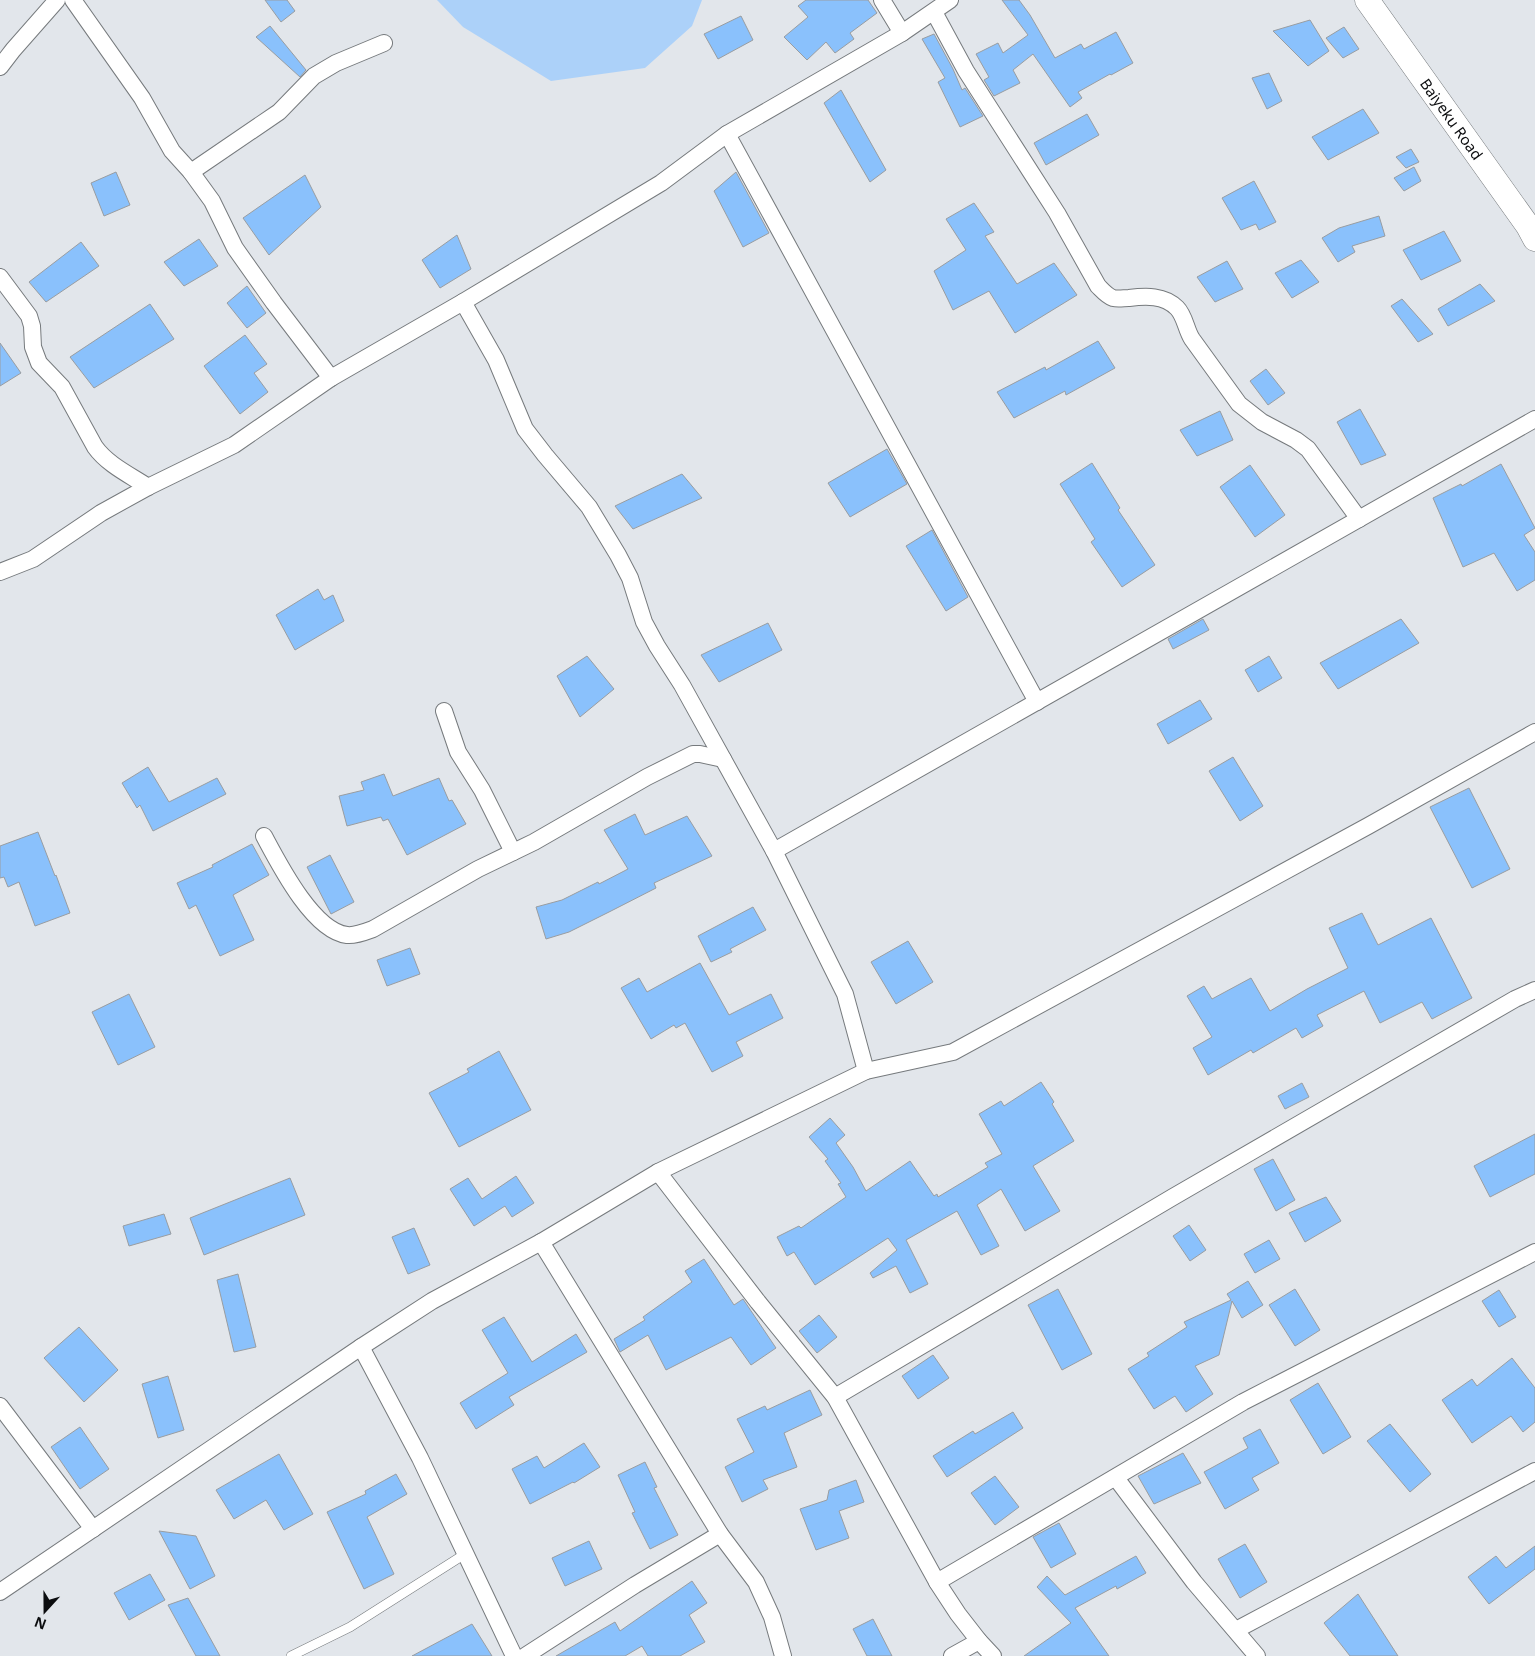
<svg xmlns="http://www.w3.org/2000/svg" width="1535" height="1656" font-family="'Noto Sans',sans-serif">
<rect width="100%" height="100%" fill="#e2e6eb"/>
<path fill="#acd1f9" d="M437 0H702L692 26 645 68 551 81 463 27Z"/>
<g fill="#8ac1fc" stroke="#999da1">
<path d="M265 0H287L295 11 281 22Z"/>
<path d="M806 0H868L877 13 850 33 854 39 835 53 826 42 807 60 784 37 808 17 798 6Z"/>
<path d="M1002 0H1019L1030 15 1055 58 1081 44 1084 49 1116 32 1133 63 1111 75 1110 74 1078 92 1082 98 1070 107 1033 54 1013 70 1020 83 994 96 984 80 989 77 976 54 998 43 1003 53 1028 35Z"/>
<path d="M741 16 753 40 718 59 704 34Z"/>
<path d="M1310 20 1329 51 1308 66 1273 31Z"/>
<path d="M270 26 306 70 300 77 256 37Z"/>
<path d="M1344 27 1359 49 1343 58 1326 38Z"/>
<path d="M934 34 953 69 962 90 965 88 983 116 960 127 938 82 945 78 922 39Z"/>
<path d="M1269 73 1282 101 1267 109 1252 78Z"/>
<path d="M841 90 886 170 870 182 824 103Z"/>
<path d="M1363 109 1379 133 1328 160 1312 137Z"/>
<path d="M1087 114 1099 135 1046 165 1034 143Z"/>
<path d="M1411 149 1419 162 1406 168 1396 157Z"/>
<path d="M1414 167 1421 181 1404 191 1394 178Z"/>
<path d="M116 172 130 205 104 216 91 183Z"/>
<path d="M736 172 769 233 743 247 714 191Z"/>
<path d="M305 175 321 207 269 255 243 218Z"/>
<path d="M1254 181 1276 222 1259 230 1256 224 1241 230 1222 198Z"/>
<path d="M974 203 994 232 985 236 1017 284 1054 263 1077 295 1015 333 989 291 953 310 934 271 966 250 946 219Z"/>
<path d="M1379 216 1385 236 1352 246 1355 252 1338 262 1322 238 1339 228Z"/>
<path d="M1444 231 1461 261 1421 280 1403 250Z"/>
<path d="M457 235 471 269 440 288 422 260Z"/>
<path d="M199 239 218 266 184 286 164 262Z"/>
<path d="M81 242 99 266 46 302 29 282Z"/>
<path d="M1301 260 1319 282 1292 298 1275 273Z"/>
<path d="M1227 261 1243 289 1215 302 1197 277Z"/>
<path d="M1480 284 1495 301 1448 326 1438 309Z"/>
<path d="M247 286 266 313 247 328 227 303Z"/>
<path d="M1402 299 1433 334 1418 342 1391 306Z"/>
<path d="M150 304 174 339 94 388 70 357Z"/>
<path d="M245 335 267 364 254 373 268 392 240 414 204 366Z"/>
<path d="M1098 341 1115 368 1066 395 1065 391 1014 418 997 392 1045 367 1046 370Z"/>
<path d="M0 343 21 373 0 386Z"/>
<path d="M1266 369 1285 393 1268 405 1250 381Z"/>
<path d="M1360 409 1386 455 1361 465 1337 422Z"/>
<path d="M1220 411 1233 440 1197 456 1180 430Z"/>
<path d="M887 449 907 484 850 517 828 483Z"/>
<path d="M1092 463 1120 508 1118 510 1155 565 1122 587 1091 542 1095 539 1060 484Z"/>
<path d="M1501 464 1535 528 1524 535 1535 552V580L1517 591 1494 553 1463 567 1433 498 1461 484 1462 486Z"/>
<path d="M1250 465 1285 515 1255 537 1220 487Z"/>
<path d="M682 474 702 498 633 529 615 506Z"/>
<path d="M932 530 968 597 946 611 906 546Z"/>
<path d="M318 589 324 600 333 595 344 621 295 650 276 615Z"/>
<path d="M1203 619 1209 630 1173 649 1168 639Z"/>
<path d="M1401 619 1419 643 1338 689 1320 663Z"/>
<path d="M768 623 782 650 719 682 701 655Z"/>
<path d="M587 656 614 689 580 717 557 676Z"/>
<path d="M1269 656 1282 678 1258 692 1245 670Z"/>
<path d="M1200 700 1212 719 1168 744 1157 724Z"/>
<path d="M1233 757 1263 806 1240 821 1209 771Z"/>
<path d="M148 767 169 802 217 778 226 794 153 831 140 805 137 808 122 783Z"/>
<path d="M384 774 393 796 439 778 449 801 452 800 466 824 407 855 388 819 383 821 381 817 347 826 339 796 364 790 361 782Z"/>
<path d="M1469 788 1510 869 1472 888 1430 807Z"/>
<path d="M635 814 645 835 687 816 712 856 654 883 656 888 611 911 569 932 546 939 536 907 562 900 598 882 599 884 628 869 604 830Z"/>
<path d="M38 832 55 876 56 875 70 913 35 926 19 882 8 887 4 877 0 878V846Z"/>
<path d="M252 844 269 875 233 895 254 940 220 956 196 905 189 909 177 883 213 867 212 865Z"/>
<path d="M330 855 354 902 331 914 307 867Z"/>
<path d="M753 907 766 930 730 949 732 952 711 962 698 936Z"/>
<path d="M1362 913 1378 945 1431 918 1472 998 1432 1019 1422 1002 1380 1023 1364 991 1317 1015 1323 1026 1302 1038 1296 1028 1253 1053 1251 1050 1208 1075 1193 1048 1212 1037 1187 996 1204 986 1212 999 1251 978 1270 1011 1307 989 1348 968 1329 928Z"/>
<path d="M908 941 933 982 896 1004 871 962Z"/>
<path d="M410 948 420 974 387 986 377 960Z"/>
<path d="M700 963 729 1015 771 994 783 1018 736 1042 743 1056 712 1072 685 1023 676 1028 674 1025 651 1039 621 988 639 978 647 992Z"/>
<path d="M129 994 155 1047 118 1065 92 1012Z"/>
<path d="M499 1051 531 1110 459 1147 429 1093 469 1072 467 1069Z"/>
<path d="M1041 1082 1054 1102 1052 1104 1074 1141 1033 1166 1060 1211 1025 1231 1001 1189 977 1205 999 1246 981 1255 957 1211 906 1240 928 1284 910 1293 896 1266 873 1278 870 1273 897 1250 888 1238 815 1285 794 1252 787 1256 777 1237 799 1226 801 1228 846 1197 838 1184 841 1183 825 1161 828 1159 809 1137 830 1118 845 1135 836 1143 853 1167 866 1191 910 1161 934 1196 937 1194 938 1197 988 1167 985 1163 1002 1154 979 1114 1001 1101 1004 1106Z"/>
<path d="M1302 1083 1309 1097 1285 1109 1278 1096Z"/>
<path d="M1535 1134V1174L1490 1197 1474 1166Z"/>
<path d="M1273 1159 1295 1200 1276 1211 1254 1169Z"/>
<path d="M516 1176 534 1203 512 1217 505 1206 474 1226 450 1189 468 1178 482 1199Z"/>
<path d="M290 1178 305 1215 204 1255 190 1218Z"/>
<path d="M1326 1197 1341 1221 1305 1242 1289 1213Z"/>
<path d="M164 1214 171 1234 129 1246 123 1226Z"/>
<path d="M1189 1225 1206 1250 1190 1261 1173 1236Z"/>
<path d="M414 1228 430 1265 408 1274 392 1237Z"/>
<path d="M1269 1240 1280 1259 1255 1273 1244 1254Z"/>
<path d="M704 1259 734 1305 743 1299 776 1348 751 1365 731 1337 666 1370 648 1335 620 1352 614 1339 645 1320 643 1317 692 1282 685 1271Z"/>
<path d="M238 1274 256 1347 234 1352 217 1280Z"/>
<path d="M1248 1281 1263 1305 1242 1318 1232 1301 1219 1355 1195 1366 1213 1394 1186 1412 1175 1396 1154 1409 1128 1369 1149 1356 1147 1353 1187 1327 1184 1322 1231 1300 1227 1294Z"/>
<path d="M1058 1289 1092 1354 1062 1370 1028 1305Z"/>
<path d="M1295 1289 1320 1330 1295 1346 1269 1305Z"/>
<path d="M1499 1290 1516 1317 1499 1327 1482 1301Z"/>
<path d="M819 1315 837 1337 817 1353 799 1331Z"/>
<path d="M504 1317 532 1362 576 1334 587 1352 509 1397 514 1405 476 1429 460 1403 508 1373 482 1330Z"/>
<path d="M79 1327 118 1370 84 1402 44 1358Z"/>
<path d="M933 1355 949 1378 918 1399 902 1376Z"/>
<path d="M1512 1358 1535 1388V1422L1523 1432 1511 1416 1472 1443 1442 1400 1472 1379 1477 1386Z"/>
<path d="M168 1376 184 1430 158 1438 142 1384Z"/>
<path d="M1318 1383 1351 1437 1323 1454 1290 1400Z"/>
<path d="M810 1390 822 1415 784 1433 797 1467 763 1480 768 1489 742 1502 725 1467 754 1452 737 1419 765 1406 767 1410Z"/>
<path d="M1013 1412 1023 1428 947 1477 933 1456 973 1431 975 1434Z"/>
<path d="M1390 1424 1431 1474 1410 1492 1367 1441Z"/>
<path d="M80 1427 109 1469 80 1489 51 1447Z"/>
<path d="M1260 1429 1279 1463 1252 1478 1259 1490 1225 1509 1204 1472 1248 1448 1243 1438Z"/>
<path d="M584 1443 600 1467 574 1483 573 1482 530 1504 512 1469 537 1456 544 1468Z"/>
<path d="M1183 1453 1201 1483 1154 1504 1138 1476Z"/>
<path d="M279 1454 313 1514 284 1530 266 1500 234 1519 216 1490Z"/>
<path d="M645 1462 657 1487 654 1488 678 1535 650 1549 632 1513 635 1512 618 1475Z"/>
<path d="M396 1474 407 1494 367 1517 394 1574 364 1589 327 1512 366 1494 365 1491Z"/>
<path d="M995 1476 1019 1507 995 1525 971 1493Z"/>
<path d="M856 1480 864 1502 839 1511 849 1538 816 1550 800 1509 827 1500 829 1490Z"/>
<path d="M1059 1523 1076 1554 1051 1568 1033 1537Z"/>
<path d="M159 1531 196 1536 215 1576 190 1589Z"/>
<path d="M589 1541 602 1569 565 1586 552 1558Z"/>
<path d="M1245 1544 1267 1582 1240 1598 1218 1559Z"/>
<path d="M1535 1546V1569L1489 1604 1468 1577 1496 1556 1506 1568Z"/>
<path d="M1136 1556 1146 1573 1117 1589 1116 1586 1075 1608 1109 1656H1024L1071 1623 1037 1587 1047 1576 1065 1595Z"/>
<path d="M150 1574 165 1600 129 1620 114 1593Z"/>
<path d="M692 1581 707 1603 689 1615 705 1642 680 1656H648L642 1646 625 1656H556L615 1622 620 1631Z"/>
<path d="M1358 1594 1398 1656H1350L1324 1623Z"/>
<path d="M188 1598 220 1656H196L168 1605Z"/>
<path d="M873 1619 892 1656H867L853 1629Z"/>
<path d="M472 1624 492 1656H412Z"/>
</g>
<g fill="none" stroke-linecap="round" stroke-linejoin="round">
<defs>
<path id="lane" d="M291 1656 350 1627 465 1554"/>
<g id="street">
<path d="M73 0 142 98 172 151 191 172 212 201 235 248 274 303 331 378"/>
<path d="M882 0 902 33"/>
<path d="M934 12 966 71 1057 213 1098 286C1103 291 1107 296 1113 298 1118 299 1124 298 1129 298 1146 296 1164 295 1177 308 1185 316 1186 330 1192 339L1239 404 1262 422 1296 440 1308 449 1359 519"/>
<path d="M0 67 13 50 57 0"/>
<path d="M727 134 1037 702"/>
<path d="M191 172 279 112 314 76 336 63 384 43"/>
<path d="M0 277 29 316 32 326 33 347 39 363 62 387 95 447C108 465 130 475 148 487"/>
<path d="M463 302 496 360 525 429 545 455 589 507 618 555 630 578 644 622 657 646 682 685 774 851 845 994 866 1071"/>
<path d="M0 572 33 559 101 513 148 487 234 445 331 378 463 302 661 183 727 134 902 33 950 0"/>
<path d="M444 711 458 752 482 790 513 852"/>
<path d="M264 836C279 864 313 931 347 935 355 936 365 932 373 929L478 869 534 842 647 777 693 754H700L723 759"/>
<path d="M774 851 1535 419"/>
<path d="M658 1172 758 1302 835 1397 937 1582 958 1614 979 1641 993 1656"/>
<path d="M541 1242 720 1534 756 1582 772 1617 783 1656"/>
<path d="M361 1347 420 1458 514 1656"/>
<path d="M835 1397 1173 1197 1515 999 1535 990"/>
<path d="M0 1406 93 1529"/>
<path d="M1116 1478 1194 1582 1257 1656"/>
<path d="M937 1582 1243 1402 1535 1252"/>
<path d="M0 1592 361 1347 432 1301 541 1242 658 1172 866 1071 953 1052 1368 826 1535 732"/>
<path d="M1236 1630 1535 1471"/>
<path d="M525 1656 635 1585 720 1534"/>
<path d="M952 1656 979 1641"/>
</g>
<g id="secondary">
<path id="s1" d="M1367 0 1528 226 1535 239"/>
</g>
</defs>
<use href="#lane" stroke="#767a7d" stroke-width="10"/>
<use href="#street" stroke="#767a7d" stroke-width="18"/>
<use href="#secondary" stroke="#767a7d" stroke-width="25"/>
<use href="#lane" stroke="#fff" stroke-width="9"/>
<use href="#street" stroke="#fff" stroke-width="16"/>
<use href="#secondary" stroke="#fff" stroke-width="24"/>
</g>
<g text-anchor="middle" dominant-baseline="central" stroke-width="4" stroke-linejoin="round" paint-order="stroke">
<g font-size="15" fill="#0c0d0f" stroke="#e2e6eb">
<text stroke="none"><textPath href="#s1" startOffset="146">Baiyeku Road</textPath></text>
</g>
</g>
<g transform="translate(45 1611) rotate(201)" stroke="#e2e6eb" stroke-width="4" paint-order="stroke">
<path d="M0-4L9 19L0 12L-9 19Z" fill="#0c0d0f"/>
<text y="-8" font-size="14" font-weight="bold" text-anchor="middle" fill="#0c0d0f">N</text>
</g>
</svg>
